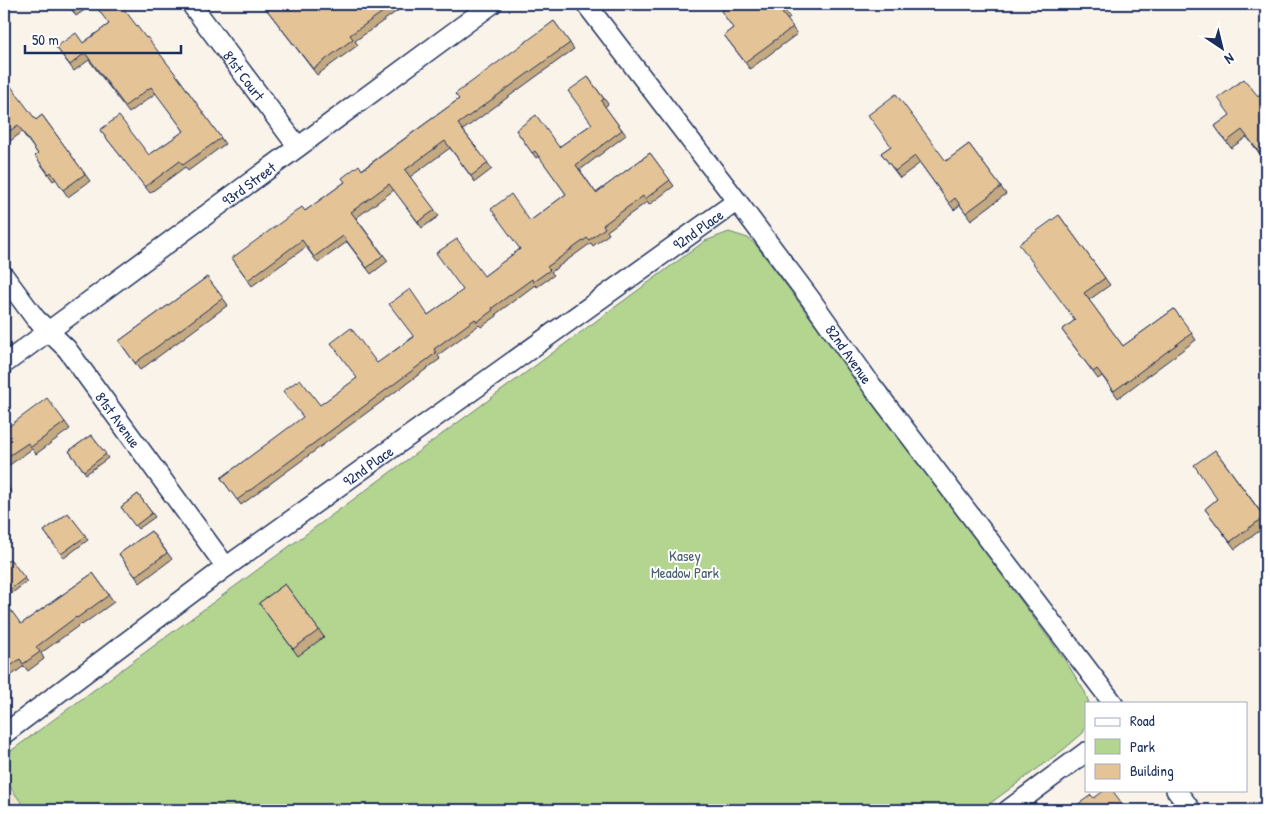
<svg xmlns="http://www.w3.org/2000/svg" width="1270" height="814" font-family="'Patrick Hand',sans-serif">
<rect width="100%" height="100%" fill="#faf3ea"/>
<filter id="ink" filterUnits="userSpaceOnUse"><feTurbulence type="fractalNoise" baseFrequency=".02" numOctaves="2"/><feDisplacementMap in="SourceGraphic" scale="10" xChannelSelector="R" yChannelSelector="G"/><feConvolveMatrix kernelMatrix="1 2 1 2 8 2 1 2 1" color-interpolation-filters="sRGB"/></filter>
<g filter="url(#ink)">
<path fill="#f3e5d1" d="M4 779 27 810H4Z"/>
<path fill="#b3d58f" stroke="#678276" d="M729 232 748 238 757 246 1065 660 1085 692 1089 703H1086V726L1083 733 1063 750 981 810H27L4 779V756L705 241Z"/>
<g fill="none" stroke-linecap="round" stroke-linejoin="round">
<defs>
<g id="street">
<path id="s1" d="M191 4 298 147"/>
<path id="s2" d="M586 4 737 201 809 297 872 386 1113 703"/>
<path id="s3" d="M4 276 35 318 67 349 226 567"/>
<path id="s4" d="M4 364 492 4"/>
<path id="s5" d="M4 734 226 567 737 201"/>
<path d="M1176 790 1191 810"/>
<path d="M1008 810 1086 752"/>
</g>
</defs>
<use href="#street" stroke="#1b2f5e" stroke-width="22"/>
<use href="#street" stroke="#fff" stroke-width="19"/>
</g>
<g fill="#c4a981" stroke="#1b2f5e">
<path d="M68 4H93L76 16Z"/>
<path d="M276 4H407L355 41 358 45 317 75 267 10Z"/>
<path d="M731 4H786L782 6 790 18 787 20 797 34 750 69 724 35 733 28Z"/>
<path d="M554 21 574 49 463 130 492 169 475 182 450 148 410 177 439 216 422 228 394 190 356 218 388 261 371 274 347 242 318 263 306 247 252 286 232 258 305 211 459 99Z"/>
<path d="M109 24 146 38 180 80 225 144 188 171 185 167 150 193 100 130 149 155 184 131 156 93 129 113 89 60 74 71 56 47 83 43Z"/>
<path d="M588 77 608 104 605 107 626 135 580 170 596 193 650 153 674 186 649 205 647 202 607 231 609 234 593 246 591 243 551 272 554 275 537 287 535 285 496 314 497 316 481 327 479 325 438 355 440 359 241 505 221 478 413 337 428 315 484 276 520 249 530 221 566 194 539 156 536 158 516 130 559 147 592 124Z"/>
<path d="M4 84 36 120 42 115 90 181 68 197 56 179 53 181 40 163 38 154 22 132 4 146Z"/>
<path d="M1266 90V162L1247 137 1231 148 1215 126Z"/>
<path d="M969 144 1006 194 971 220 960 205 954 210 920 163 900 178 881 153 891 146 946 161Z"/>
<path d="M1059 215 1110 285 1089 300 1123 346 1174 309 1196 340 1118 398 1102 376 1098 379 1062 330 1075 320Z"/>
<path d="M207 277 228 305 140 370 119 341Z"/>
<path d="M65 422 70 429 36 454 32 449 4 469V430Z"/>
<path d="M91 435 108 458 86 474 69 451Z"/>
<path d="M1215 450 1266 519V526L1235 549 1205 509 1217 499Z"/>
<path d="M4 481 12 493 4 500Z"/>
<path d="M138 494 155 517 138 529 121 507Z"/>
<path d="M68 513 88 540 64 558 44 531Z"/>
<path d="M151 531 172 559 140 583 119 554Z"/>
<path d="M10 559 27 582 5 598 4 596V564Z"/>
<path d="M93 573 114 602 82 625 81 624 41 653 44 659 28 671 24 666 4 681V614L21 624Z"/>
<path d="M285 584 324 637 298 656 259 603Z"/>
</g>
<g fill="#e4c496" stroke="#1b2f5e">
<path d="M68 4H79L72 9Z"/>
<path d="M94 4H120L146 38 147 37 180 80 221 138 183 165 180 161 145 187 100 130 119 116 149 155 184 131 151 87 125 106 85 53 70 65 56 47 76 33 83 43 109 24Z"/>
<path d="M276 4H394L350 35 353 39 313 69 267 10Z"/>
<path d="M731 4H780L785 11 782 13 793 27 745 62 724 35 733 28 721 11Z"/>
<path d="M554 21 570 43 458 124 488 163 471 176 445 141 405 170 435 210 418 222 389 184 351 212 383 255 367 268 343 236 314 257 302 240 248 280 232 258 302 207 305 211 345 182 342 178 359 165 362 170 459 99 455 94Z"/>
<path d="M588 77 604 99 601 101 622 130 576 165 596 193 650 153 670 180 645 199 643 196 603 225 605 228 589 240 587 238 547 267 550 270 533 282 532 279 492 308 493 310 477 322 475 319 434 349 436 353 237 500 221 478 303 417 283 391 300 379 320 405 357 378 331 343 351 328 377 363 414 337 389 304 410 289 428 315 463 290 436 253 457 239 484 276 520 249 491 209 511 194 530 221 566 194 535 151 532 153 516 130 536 115 559 147 592 124 568 91Z"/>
<path d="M1244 79 1258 96 1266 90V153L1262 156 1242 130 1226 142 1215 126 1230 115 1218 98Z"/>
<path d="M7 81 36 120 42 115 85 174 63 190 51 172 49 174 35 156 38 154 18 125 4 135V84Z"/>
<path d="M896 94 946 161 969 144 1001 187 966 213 955 198 949 203 915 156 895 171 881 153 891 146 868 115Z"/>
<path d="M1059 215 1105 278 1084 293 1123 346 1174 309 1192 333 1114 391 1097 369 1093 372 1062 330 1075 320 1019 244Z"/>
<path d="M207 277 223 298 135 363 119 341Z"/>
<path d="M47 398 65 422 31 447 28 443 4 459V430Z"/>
<path d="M91 435 106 454 84 471 69 451Z"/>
<path d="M1215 450 1264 517 1230 542 1205 509 1217 499 1194 465Z"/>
<path d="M4 481 8 487 4 490Z"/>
<path d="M138 494 152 513 135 526 121 507Z"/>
<path d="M68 513 86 536 61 554 44 531Z"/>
<path d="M151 531 167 553 135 576 119 554Z"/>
<path d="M10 559 25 578 4 594V564Z"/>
<path d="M93 573 109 595 77 618 76 617 36 647 40 652 23 664 20 659 4 671V614L10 609 21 624Z"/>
<path d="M285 584 319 630 293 649 259 603Z"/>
<path d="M1105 790H1112L1127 810H1070L1091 795 1094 798Z"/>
</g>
</g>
<g text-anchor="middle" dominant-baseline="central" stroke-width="4" stroke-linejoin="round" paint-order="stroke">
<g font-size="15" fill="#1b2f5e" stroke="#fff">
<text stroke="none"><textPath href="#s1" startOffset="89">81st Court</textPath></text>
<text stroke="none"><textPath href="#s4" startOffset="304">93rd Street</textPath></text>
<text stroke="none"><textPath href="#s5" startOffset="858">92nd Place</textPath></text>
<text stroke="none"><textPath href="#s2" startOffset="438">82nd Avenue</textPath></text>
<text stroke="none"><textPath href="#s3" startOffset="184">81st Avenue</textPath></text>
<text stroke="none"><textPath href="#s5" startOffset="452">92nd Place</textPath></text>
</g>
<g font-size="15" fill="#49616d" stroke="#fff">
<text x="685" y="555">Kasey<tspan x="685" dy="17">Meadow Park</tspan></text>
</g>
</g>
<rect width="1270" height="814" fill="none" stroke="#fff" stroke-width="20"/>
<rect x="10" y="10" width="1250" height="794" fill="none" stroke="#1b2f5e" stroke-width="2" filter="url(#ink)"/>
<rect x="1085" y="702" width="162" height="90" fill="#ffffff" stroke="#a4acbf"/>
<rect x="1095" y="718" width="25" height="8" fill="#ffffff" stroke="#a4acbf"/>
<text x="1130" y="726" font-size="15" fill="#1b2f5e">Road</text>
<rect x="1095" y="739" width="25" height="15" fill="#b3d58f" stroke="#a4acbf"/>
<text x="1130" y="752" font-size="15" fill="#1b2f5e">Park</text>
<rect x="1095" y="764" width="25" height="15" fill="#e4c496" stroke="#a4acbf"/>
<text x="1130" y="776" font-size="15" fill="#1b2f5e">Building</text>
<g transform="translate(1222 48) rotate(145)" stroke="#ffffff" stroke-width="4" paint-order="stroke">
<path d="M0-4L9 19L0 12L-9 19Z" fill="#1b2f5e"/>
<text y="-8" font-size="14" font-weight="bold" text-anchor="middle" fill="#1b2f5e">N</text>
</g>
<path d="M25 45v8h156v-8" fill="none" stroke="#1b2f5e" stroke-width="2.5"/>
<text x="32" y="45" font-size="15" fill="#1b2f5e" stroke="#ffffff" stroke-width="4" paint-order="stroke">50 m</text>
</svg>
